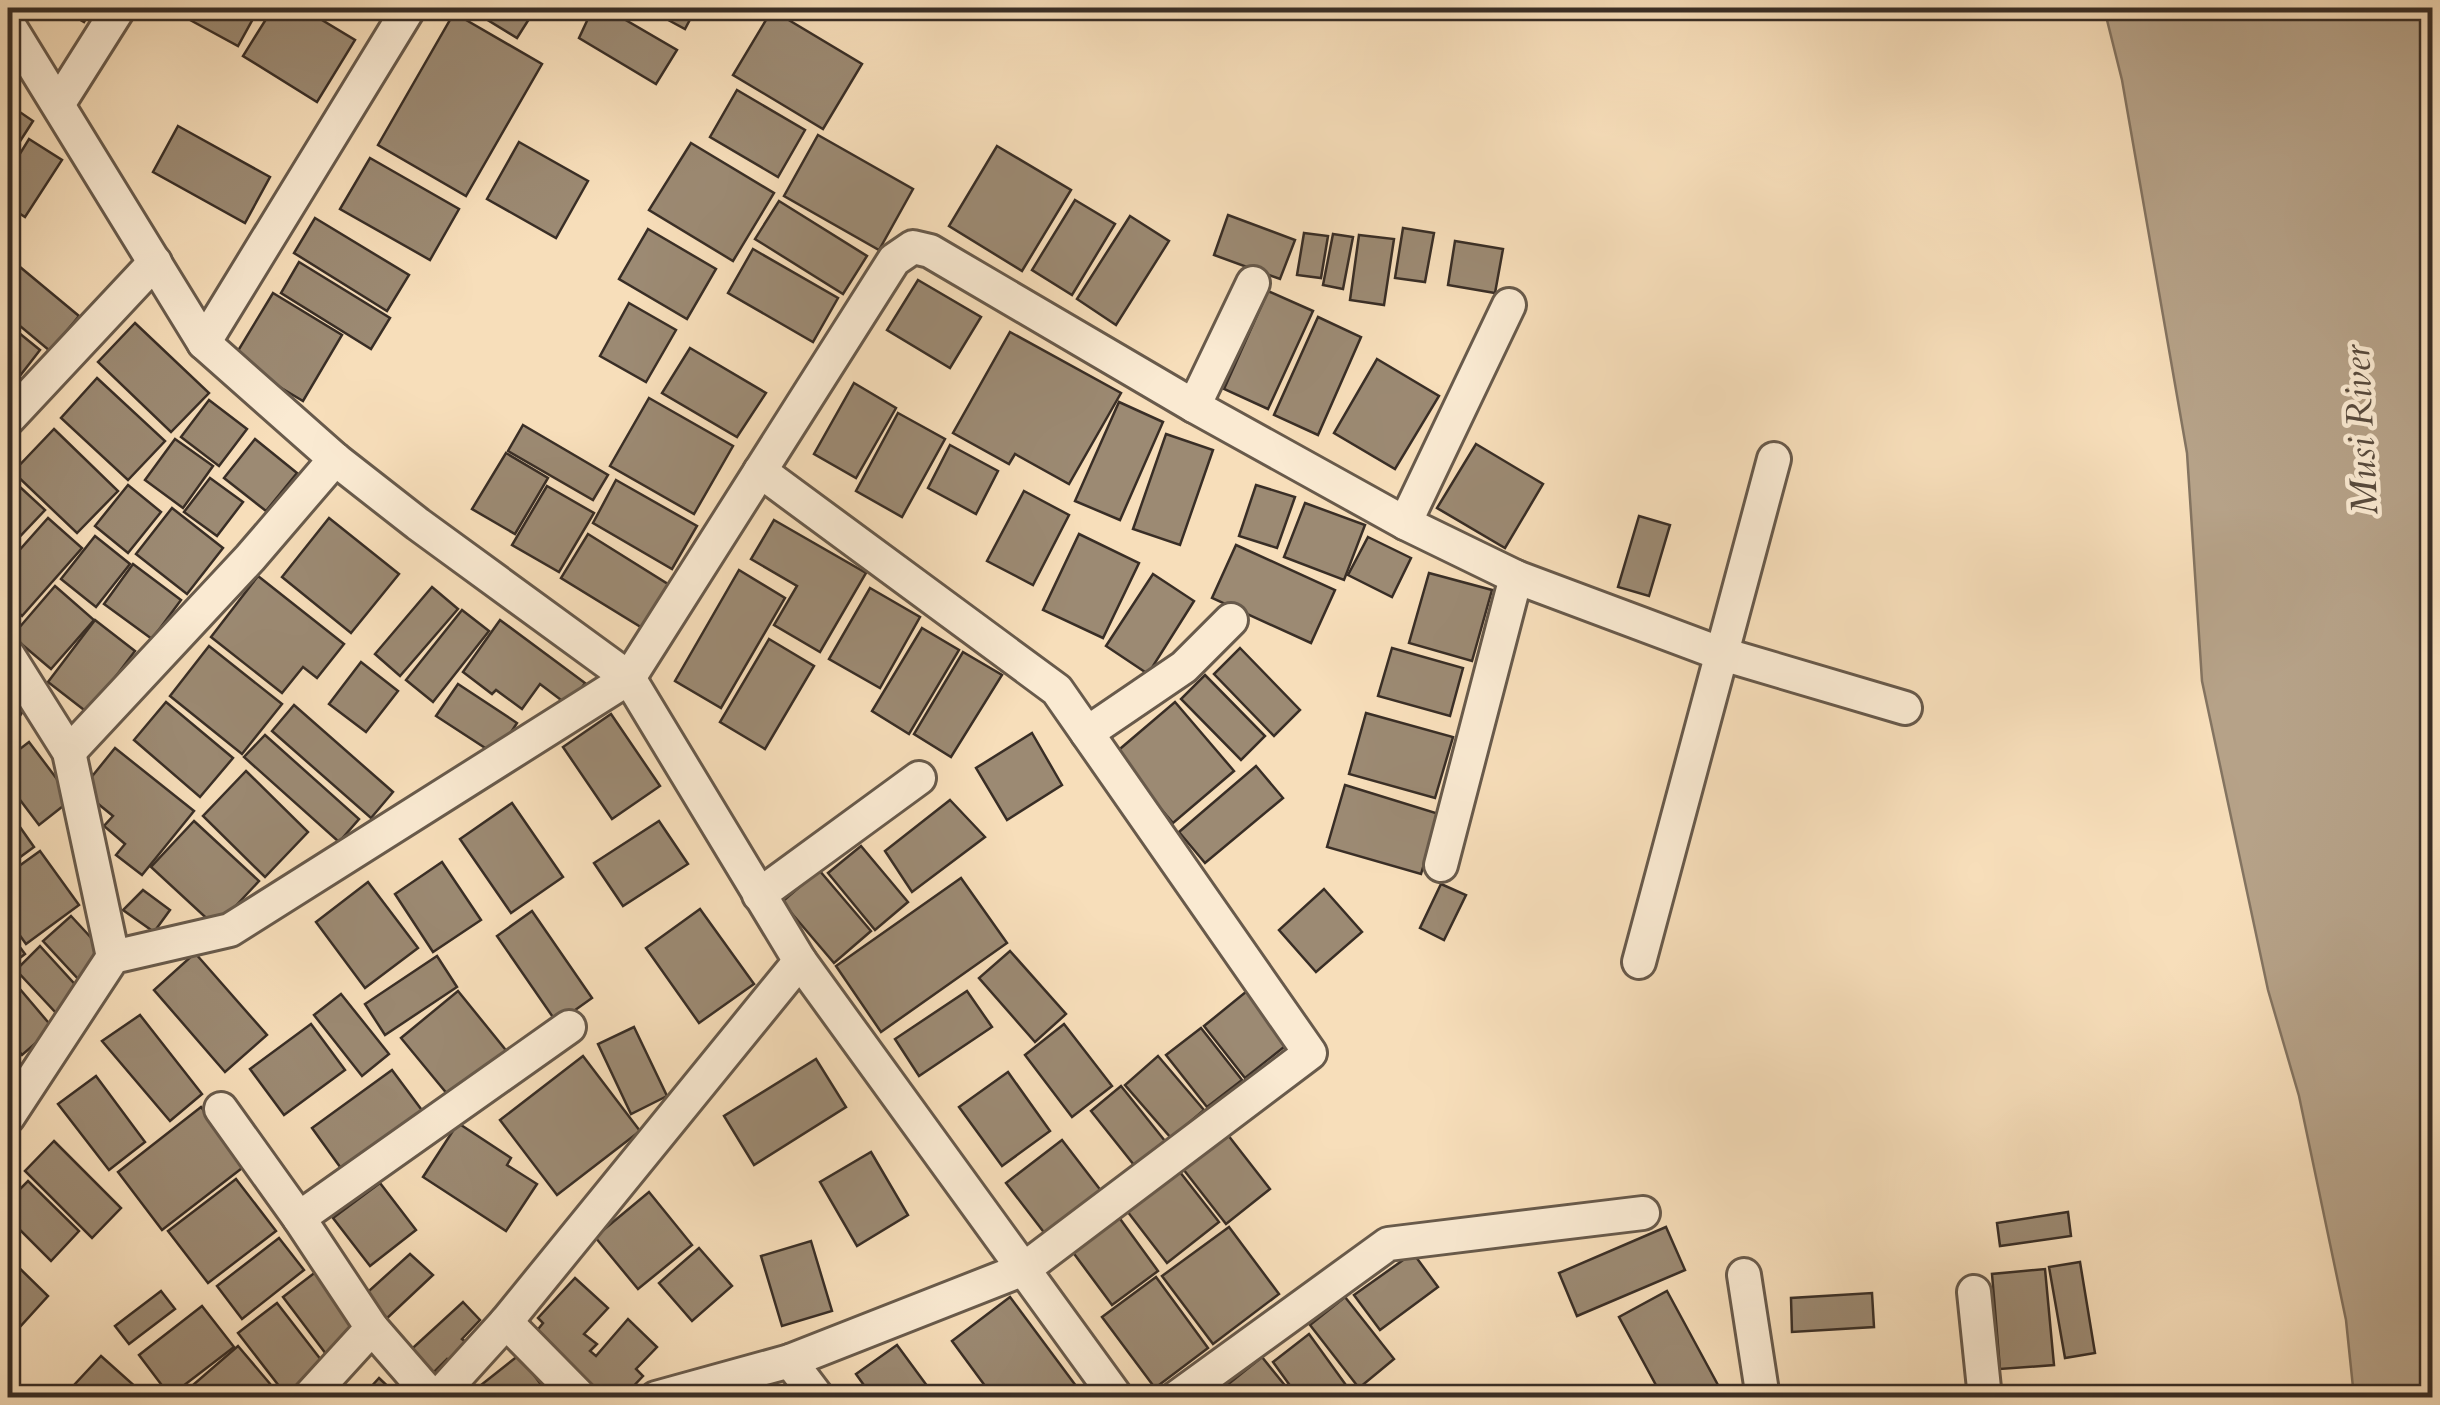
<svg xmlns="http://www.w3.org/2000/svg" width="2440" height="1405" font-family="Cardo,serif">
<rect width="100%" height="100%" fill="#f7deba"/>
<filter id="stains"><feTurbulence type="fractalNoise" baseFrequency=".002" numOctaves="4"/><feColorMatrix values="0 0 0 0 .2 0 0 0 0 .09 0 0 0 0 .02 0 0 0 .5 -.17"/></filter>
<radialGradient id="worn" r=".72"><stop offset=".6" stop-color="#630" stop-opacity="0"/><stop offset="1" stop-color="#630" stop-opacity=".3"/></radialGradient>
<path fill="#b6a288" stroke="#847461" stroke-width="2.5" d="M2104 8H2432V1397H2354L2346 1320 2299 1096 2268 990 2202 681 2187 453 2122 80Z"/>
<g fill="#9c8a73" stroke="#392e26" stroke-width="2.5">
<path d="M60 8H92L84 22Z"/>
<path d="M168 8H259L238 46Z"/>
<path d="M273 8H302L355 40 317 102 243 56Z"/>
<path d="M468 8H536L517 38Z"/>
<path d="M593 8H605L677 50 656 84 579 38Z"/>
<path d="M646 8H696L685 29Z"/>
<path d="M772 10 862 64 823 129 733 75Z"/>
<path d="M454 13 542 64 466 196 378 145Z"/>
<path d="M737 90 805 130 778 177 710 137Z"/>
<path d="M8 104 33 121 8 160Z"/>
<path d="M178 126 270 177 245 223 153 172Z"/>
<path d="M818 135 913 189 879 250 784 196Z"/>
<path d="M29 139 62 160 25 217 8 206V173Z"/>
<path d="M519 142 588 181 556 238 487 199Z"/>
<path d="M691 143 774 193 733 261 649 210Z"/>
<path d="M997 146 1071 190 1022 271 949 226Z"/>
<path d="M370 158 459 209 430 260 340 209Z"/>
<path d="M1075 200 1115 224 1072 295 1032 270Z"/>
<path d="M779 201 867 256 843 294 755 239Z"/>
<path d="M1228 215 1295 240 1280 279 1214 255Z"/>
<path d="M1130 216 1169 241 1116 325 1077 299Z"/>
<path d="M315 218 409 275 387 311 294 253Z"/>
<path d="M1403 228 1434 233 1425 282 1395 278Z"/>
<path d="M648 229 716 269 687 319 619 279Z"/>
<path d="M1304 233 1328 236 1321 278 1297 275Z"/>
<path d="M1333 234 1353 237 1343 289 1323 285Z"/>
<path d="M1359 235 1394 239 1384 305 1350 300Z"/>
<path d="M1455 241 1503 249 1495 293 1448 285Z"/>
<path d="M753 249 838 298 813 342 728 293Z"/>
<path d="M8 257 79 316 50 351 8 316Z"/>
<path d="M299 262 390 318 371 349 281 293Z"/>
<path d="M918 280 981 317 950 368 887 330Z"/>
<path d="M1268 291 1313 311 1268 409 1224 389Z"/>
<path d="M273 293 342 335 303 401 233 359Z"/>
<path d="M629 303 676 330 646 382 600 356Z"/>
<path d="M1318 317 1361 337 1318 435 1274 415Z"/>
<path d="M135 323 209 393 171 432 98 362Z"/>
<path d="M8 324 40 350 12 386 8 382Z"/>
<path d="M1010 332 1121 393 1069 484 1015 454 1009 464 953 433Z"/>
<path d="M690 348 766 393 737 437 662 393Z"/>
<path d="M1377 359 1439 396 1395 469 1334 433Z"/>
<path d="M97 378 165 441 128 480 61 418Z"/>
<path d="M854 383 896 408 856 478 814 454Z"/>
<path d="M649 398 733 446 694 514 610 466Z"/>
<path d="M209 400 247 429 219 466 181 437Z"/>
<path d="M1119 402 1163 422 1120 520 1075 501Z"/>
<path d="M898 413 945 439 902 517 856 491Z"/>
<path d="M523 425 608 475 593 500 508 451Z"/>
<path d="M54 429 118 491 77 533 13 472Z"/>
<path d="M1166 434 1213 450 1180 545 1133 529Z"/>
<path d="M175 439 213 466 183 508 145 480Z"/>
<path d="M255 439 297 473 266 511 224 478Z"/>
<path d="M1476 444 1543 484 1505 548 1437 508Z"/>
<path d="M950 445 998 471 976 514 928 488Z"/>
<path d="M506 453 548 478 515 534 472 509Z"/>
<path d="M8 476 45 510 8 549Z"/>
<path d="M210 478 243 502 217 536 184 512Z"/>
<path d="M616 480 697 526 672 569 593 523Z"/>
<path d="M128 485 161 512 128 553 95 526Z"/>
<path d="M1256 485 1295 497 1277 548 1239 536Z"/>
<path d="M547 486 594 513 559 572 512 545Z"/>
<path d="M1024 491 1069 515 1033 585 987 561Z"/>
<path d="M1305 503 1365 525 1344 580 1284 557Z"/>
<path d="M172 508 223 548 187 594 136 554Z"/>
<path d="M1639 516 1670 525 1649 596 1618 587Z"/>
<path d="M48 518 82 548 22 616 8 603V563Z"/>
<path d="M329 518 399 574 351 633 282 577Z"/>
<path d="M774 520 866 573 820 652 774 625 797 586 751 559Z"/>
<path d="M588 534 671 586 644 629 561 578Z"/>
<path d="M1079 534 1139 563 1103 638 1043 610Z"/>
<path d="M95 536 130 564 96 607 61 579Z"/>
<path d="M1368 537 1411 558 1392 597 1348 575Z"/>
<path d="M1236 545 1335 590 1311 643 1212 598Z"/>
<path d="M133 564 181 600 152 639 104 604Z"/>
<path d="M739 570 785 598 721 708 675 681Z"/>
<path d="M1429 573 1492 590 1472 661 1409 643Z"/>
<path d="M1153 574 1194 601 1148 674 1106 646Z"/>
<path d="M258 576 344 644 317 678 303 667 282 693 211 637Z"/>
<path d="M55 586 94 620 51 669 12 636Z"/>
<path d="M432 587 458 609 400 676 375 654Z"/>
<path d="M870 588 920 617 880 688 829 659Z"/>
<path d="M462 610 489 631 433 702 406 680Z"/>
<path d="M95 620 135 651 88 713 48 682Z"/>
<path d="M500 620 585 683 569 706 540 684 522 709 496 690 492 694 463 672Z"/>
<path d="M922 628 959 650 909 734 872 711Z"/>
<path d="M769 639 814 666 765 749 720 722Z"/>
<path d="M209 646 282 704 242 754 170 696Z"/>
<path d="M1240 648 1300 710 1274 736 1214 674Z"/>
<path d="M1392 648 1463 668 1450 716 1378 696Z"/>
<path d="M963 652 1002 675 951 757 914 734Z"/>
<path d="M361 662 398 691 366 732 329 704Z"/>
<path d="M1205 675 1265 736 1241 760 1181 699Z"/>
<path d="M458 684 517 723 496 755 436 716Z"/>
<path d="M8 691 27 705 8 734Z"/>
<path d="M166 702 233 758 200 797 134 740Z"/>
<path d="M1175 702 1234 771 1173 823 1114 754Z"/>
<path d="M294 705 393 792 371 818 272 731Z"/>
<path d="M1366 713 1453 737 1435 798 1349 774Z"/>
<path d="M611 714 660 786 612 819 563 747Z"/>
<path d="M1032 733 1062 785 1007 820 976 768Z"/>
<path d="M265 735 359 819 339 842 244 757Z"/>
<path d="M29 742 72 799 39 825 8 784V758Z"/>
<path d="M115 748 194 811 142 875 116 855 125 844 104 826 113 816 81 790Z"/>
<path d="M1256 766 1283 798 1205 863 1179 832Z"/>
<path d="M246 771 308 832 265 877 203 816Z"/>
<path d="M1345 785 1439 814 1421 874 1327 847Z"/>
<path d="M950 800 985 837 912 892 885 851Z"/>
<path d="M512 803 563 877 511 913 460 839Z"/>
<path d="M8 810 34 847 8 866Z"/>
<path d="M194 821 259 881 216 927 151 867Z"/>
<path d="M659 821 688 864 623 906 594 863Z"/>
<path d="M861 846 908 902 875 930 828 873Z"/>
<path d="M40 851 79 905 26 944 8 919V874Z"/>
<path d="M442 862 481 920 433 952 395 894Z"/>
<path d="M819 870 871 931 834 963 782 902Z"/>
<path d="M961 878 1007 943 881 1032 836 966Z"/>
<path d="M368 882 418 948 365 988 316 922Z"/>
<path d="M1441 884 1466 895 1444 940 1420 928Z"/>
<path d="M1324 889 1362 932 1316 972 1279 930Z"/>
<path d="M143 890 170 910 154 932 123 910Z"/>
<path d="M700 909 754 984 699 1023 646 948Z"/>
<path d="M532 911 592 998 557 1023 497 936Z"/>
<path d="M71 916 107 955 80 981 43 941Z"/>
<path d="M8 931 25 954 8 967Z"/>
<path d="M40 946 81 991 57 1014 16 970Z"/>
<path d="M1010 951 1066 1014 1035 1042 979 978Z"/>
<path d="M195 953 267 1035 225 1072 154 990Z"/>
<path d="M437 956 457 987 385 1035 365 1004Z"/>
<path d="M8 975 53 1028 22 1055 8 1037Z"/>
<path d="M458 991 509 1054 453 1101 401 1038Z"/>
<path d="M967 991 992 1027 919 1076 895 1039Z"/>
<path d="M1247 991 1289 1043 1245 1078 1204 1026Z"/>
<path d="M341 994 389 1054 362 1076 314 1015Z"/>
<path d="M140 1015 202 1094 170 1121 102 1041Z"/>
<path d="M311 1024 345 1070 284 1115 250 1069Z"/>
<path d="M1064 1024 1112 1086 1072 1117 1025 1055Z"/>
<path d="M634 1027 667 1096 631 1114 598 1044Z"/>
<path d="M1201 1028 1242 1080 1207 1107 1166 1055Z"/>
<path d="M583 1056 640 1131 557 1195 500 1120Z"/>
<path d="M1158 1056 1204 1110 1171 1138 1125 1085Z"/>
<path d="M816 1059 846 1107 754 1165 724 1116Z"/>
<path d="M392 1070 424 1113 343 1171 312 1128Z"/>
<path d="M1008 1072 1050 1131 1002 1166 959 1107Z"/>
<path d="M96 1076 145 1142 109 1170 58 1104Z"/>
<path d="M1121 1086 1165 1141 1134 1165 1091 1111Z"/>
<path d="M201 1107 246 1165 162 1230 118 1172Z"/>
<path d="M458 1123 511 1158 507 1165 537 1184 506 1231 423 1177Z"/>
<path d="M1224 1130 1270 1189 1226 1224 1180 1165Z"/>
<path d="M1062 1140 1102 1192 1046 1235 1006 1183Z"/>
<path d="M54 1141 121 1208 92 1238 25 1171Z"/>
<path d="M871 1152 908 1215 857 1246 820 1182Z"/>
<path d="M1176 1167 1219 1222 1167 1263 1124 1207Z"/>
<path d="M236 1179 276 1231 208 1283 168 1231Z"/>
<path d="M28 1181 79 1231 51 1261 8 1218V1201Z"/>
<path d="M380 1183 416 1230 370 1266 333 1218Z"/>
<path d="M649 1192 692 1245 638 1289 595 1237Z"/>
<path d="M2068 1212 2071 1236 2000 1246 1997 1223Z"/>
<path d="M1118 1216 1158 1271 1112 1305 1072 1251Z"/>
<path d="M1229 1227 1279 1294 1213 1344 1162 1276Z"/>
<path d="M1666 1227 1685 1270 1577 1316 1559 1273Z"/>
<path d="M279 1238 304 1270 242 1319 217 1286Z"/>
<path d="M811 1241 832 1311 782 1326 761 1256Z"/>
<path d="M699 1248 732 1286 692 1321 659 1283Z"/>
<path d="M1413 1253 1438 1287 1380 1330 1354 1295Z"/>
<path d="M410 1254 433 1275 383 1322 360 1299Z"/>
<path d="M8 1257 48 1296 8 1340Z"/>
<path d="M2080 1262 2095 1353 2065 1358 2049 1267Z"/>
<path d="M2045 1269 2054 1365 2000 1369 1992 1274Z"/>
<path d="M317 1271 360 1328 326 1354 283 1297Z"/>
<path d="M1156 1277 1208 1348 1155 1388 1102 1317Z"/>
<path d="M575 1278 608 1308 584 1334 597 1344 590 1351 596 1356 628 1319 657 1347 636 1369 643 1376 626 1394 621 1389 605 1398 535 1333 543 1323 538 1318Z"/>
<path d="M161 1291 175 1309 129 1344 115 1326Z"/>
<path d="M1667 1291 1725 1398H1663L1619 1317Z"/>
<path d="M1872 1293 1874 1327 1792 1332 1791 1298Z"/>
<path d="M1010 1297 1085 1398H994L952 1341Z"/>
<path d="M1345 1297 1394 1359 1359 1388 1310 1325Z"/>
<path d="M463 1302 480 1320 462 1339 472 1347 453 1365 447 1359 427 1379 404 1356Z"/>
<path d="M277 1303 325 1365 286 1395 238 1333Z"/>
<path d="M202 1306 234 1347 170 1396 139 1355Z"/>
<path d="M1309 1334 1351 1392 1344 1398H1299L1273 1362Z"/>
<path d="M897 1345 936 1398H873L856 1374Z"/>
<path d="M238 1346 282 1398H178Z"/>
<path d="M519 1355 551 1398H482L476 1389Z"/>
<path d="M101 1356 138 1389 129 1398H62Z"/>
<path d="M1262 1357 1291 1393 1286 1398H1211Z"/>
<path d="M379 1378 400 1398H361Z"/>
</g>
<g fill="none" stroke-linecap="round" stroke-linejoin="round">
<defs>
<g id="minor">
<path d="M8 24 204 343 335 459 418 524 629 678 800 961 1117 1398"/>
<path d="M59 103 119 8"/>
<path d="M204 343 409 8"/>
<path d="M1194 406 1253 283"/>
<path d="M8 419 155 262"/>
<path d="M1405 523 1509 305"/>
<path d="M8 655 69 752 113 957"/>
<path d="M1087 733 1184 667 1231 620"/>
<path d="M69 752 250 558 335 459"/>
<path d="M1441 865 1516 577"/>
<path d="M759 895 919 778"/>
<path d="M1639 962 1774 459"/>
<path d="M221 1109 299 1218 372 1328"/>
<path d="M8 1117 113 957 230 930 629 678 894 260 913 247 930 251 1194 406 1405 523 1516 577 1719 653 1905 708"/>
<path d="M299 1218 569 1027"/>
<path d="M1744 1275 1763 1398"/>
<path d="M1974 1292 1985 1398"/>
<path d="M506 1322 581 1398"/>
<path d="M790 1361 818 1398"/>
<path d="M308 1398 372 1328 433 1398"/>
<path d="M437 1398 506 1322 800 961"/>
<path d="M656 1398 790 1361 1024 1269 1310 1053 1057 690 760 471"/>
<path d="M1176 1398 1388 1244 1643 1213"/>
</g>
</defs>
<use href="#minor" stroke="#685a4b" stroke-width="38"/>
<use href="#minor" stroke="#faead2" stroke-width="32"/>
</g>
<g text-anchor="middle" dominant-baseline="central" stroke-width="9" stroke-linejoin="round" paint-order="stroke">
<g font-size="38" font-style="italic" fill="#584b3e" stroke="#faead2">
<text transform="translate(2361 430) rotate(-93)">Musi River</text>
</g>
</g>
<rect width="2440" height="1405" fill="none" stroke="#f7deba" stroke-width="40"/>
<rect x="10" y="10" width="2420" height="1385" fill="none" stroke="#392e26" stroke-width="5"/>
<rect x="20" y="20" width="2400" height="1365" fill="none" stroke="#392e26" stroke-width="2.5"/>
<rect width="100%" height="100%" filter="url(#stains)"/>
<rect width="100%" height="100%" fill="url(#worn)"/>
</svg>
